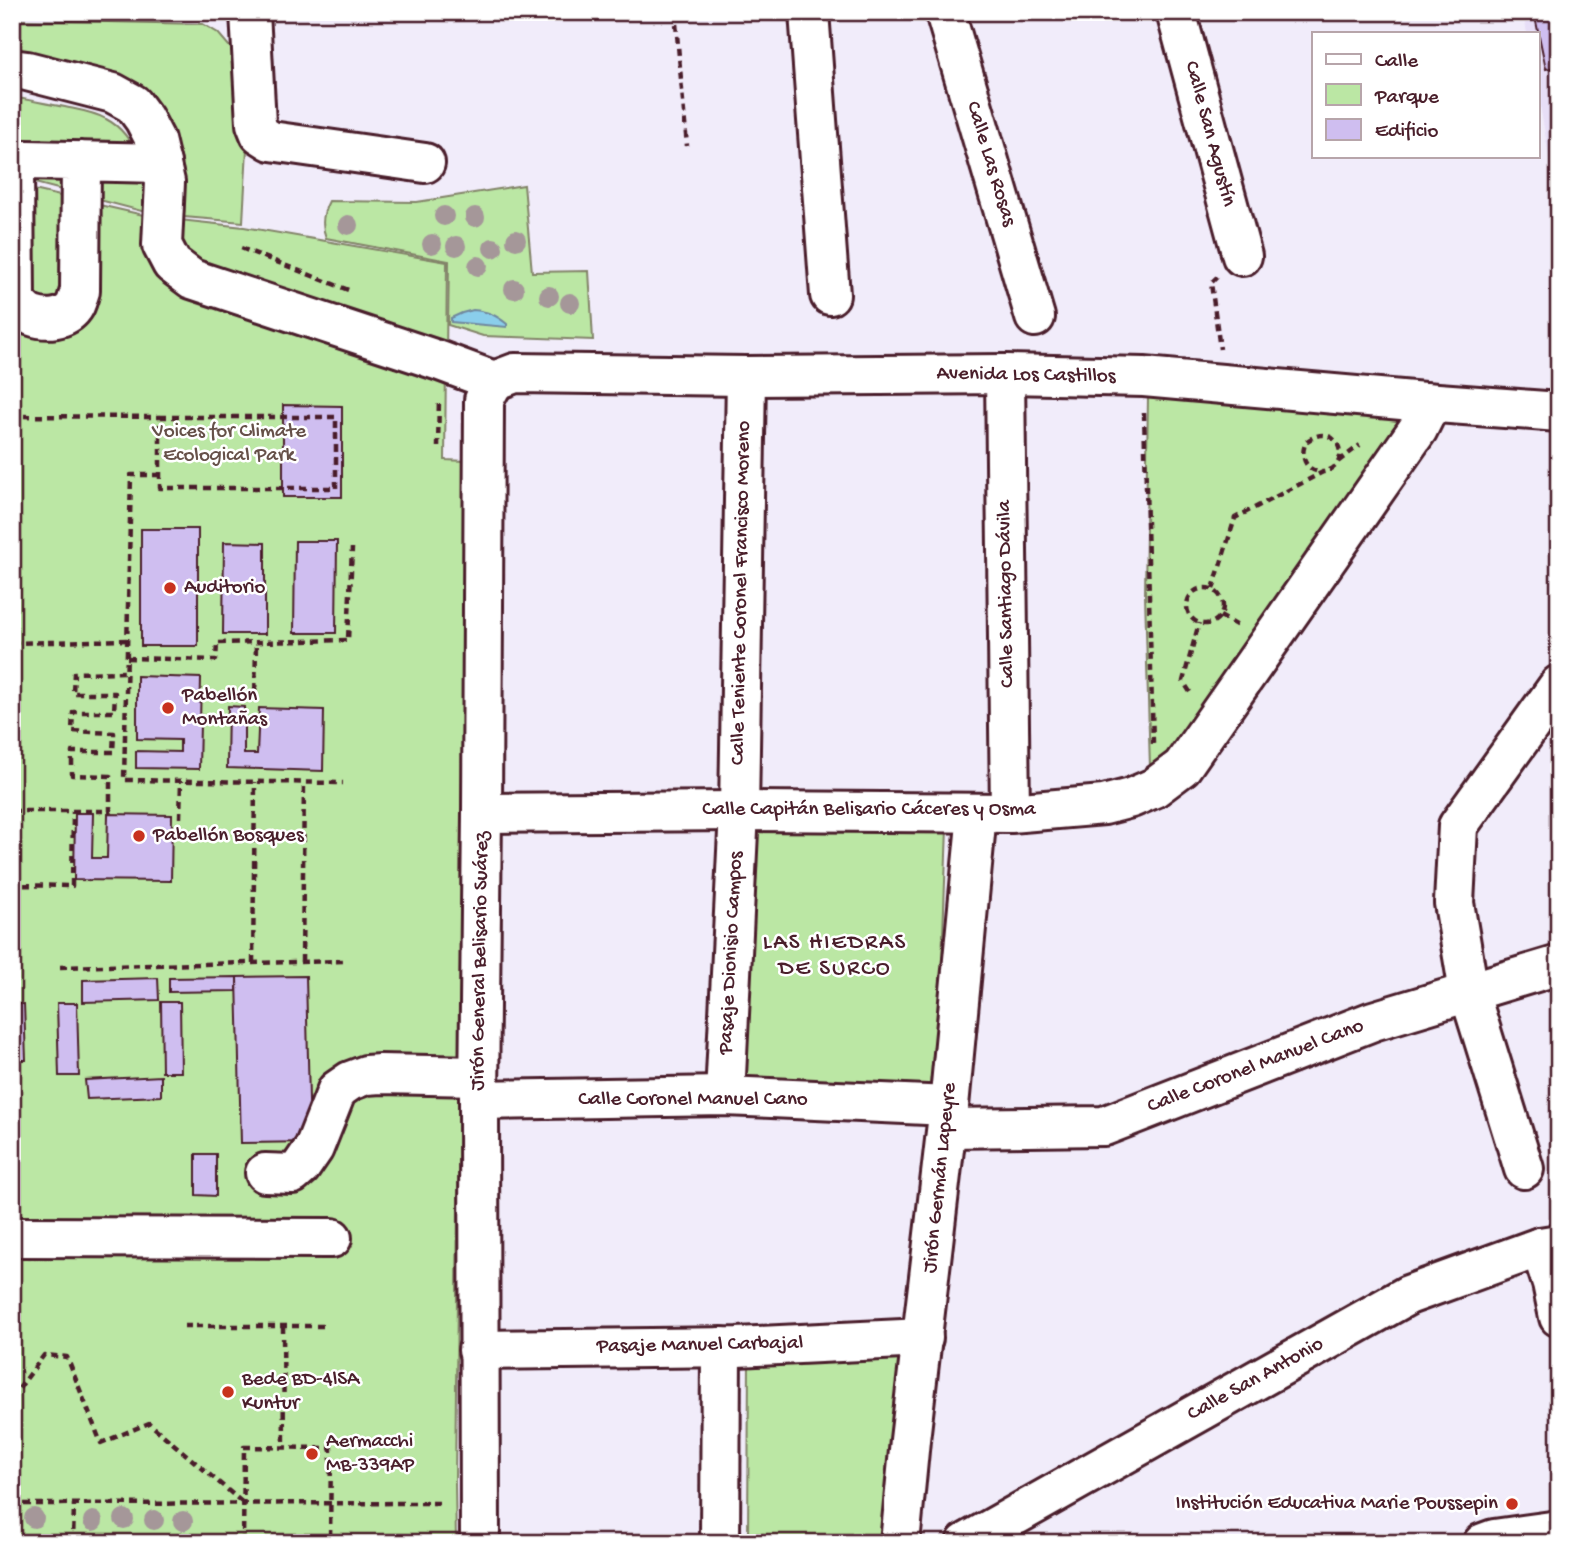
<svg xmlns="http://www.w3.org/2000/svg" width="1571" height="1555" font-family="'Gochi Hand',sans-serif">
<rect width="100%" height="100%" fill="#f1ecfa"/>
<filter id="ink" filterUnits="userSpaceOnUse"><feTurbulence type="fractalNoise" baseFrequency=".0143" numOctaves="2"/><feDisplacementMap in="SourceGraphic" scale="14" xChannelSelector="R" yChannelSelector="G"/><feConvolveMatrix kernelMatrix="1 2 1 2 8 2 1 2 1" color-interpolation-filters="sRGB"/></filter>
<g filter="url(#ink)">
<path fill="#e7def7" d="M1523 12H1559V213L1538 94V33H1527Z"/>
<g fill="#bbe7a4" stroke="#828368" stroke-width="2">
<path d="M12 20 203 24 218 33 241 60 250 93 243 222 184 217C186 176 186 157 165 121L12 56Z"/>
<path d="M12 97C30 100 47 104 65 107 79 110 94 112 106 119 139 136 146 180 149 213L12 177Z"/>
<path d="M12 185 152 217 244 227 447 262 445 460 466 461 455 1482 456 1543H12Z"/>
<path d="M524 185 532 272 589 271 593 340 483 336 448 325 449 261 326 238C321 225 322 214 329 201L417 202Z"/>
<path d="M1148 396 1397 416 1401 428 1183 746 1150 768 1145 595Z"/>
<path d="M744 820 947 828 937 1096 733 1088Z"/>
<path d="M913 1346 893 1543H748L749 1358Z"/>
</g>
<path fill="#8aceeb" stroke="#70889e" stroke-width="2" d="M473 310C487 311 496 315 507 324V327L451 322V318L462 313Z"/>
<g fill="#cfbef0" stroke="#4a1f2b" stroke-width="2">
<path d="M1534 12H1559V66L1546 69Z"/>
<path d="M283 405 342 406V497H283Z"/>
<rect x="141" y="529" width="57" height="117"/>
<path d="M295 541H337L336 633H294Z"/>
<path d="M224 542 265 543V634H223Z"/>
<path d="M137 676 201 678 199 769 136 768V751L180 752V740L137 739Z"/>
<path d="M228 706 244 707V754H257L259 708 324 710 323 771 227 768Z"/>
<path d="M75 813H93L92 858H107L108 814 172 815 171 881 74 880Z"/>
<path d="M306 976 310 1142 241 1143 237 977Z"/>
<path d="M237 977V991L169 992V978Z"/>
<path d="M158 978 159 1000 83 1002V980Z"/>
<path d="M161 1002H180L181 1072H162Z"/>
<path d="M57 1003H77L79 1076H59Z"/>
<path d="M12 1004H24L26 1060H12Z"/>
<path d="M161 1076V1096L87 1099 85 1080Z"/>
<path d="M196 1154H216V1196L196 1195Z"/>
</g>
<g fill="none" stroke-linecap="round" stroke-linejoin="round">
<defs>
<g id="minor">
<path d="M250 12 256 124 260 134 271 141 425 163"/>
<path d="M809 12 830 295"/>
<path d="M945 12 1035 317"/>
<path d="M1176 12 1242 256"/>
<path d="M12 69 27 71 113 93 133 104 144 119 155 140 165 182 162 245 172 264 192 279 440 361 494 381"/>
<path d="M81 161 80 291C78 296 77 303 74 307 65 320 46 321 32 316 25 313 20 307 15 301L14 169 19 163 27 160 161 163"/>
<path d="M1005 374 1010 813"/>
<path d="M494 381 515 373 746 376 1005 374 1144 377 1424 402 1559 412"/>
<path d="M482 813 739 811 1010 813 1104 805 1131 798 1154 788 1182 767 1418 429 1424 417V402"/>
<path d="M725 1096 739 811 746 376"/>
<path d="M479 1100 725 1096 949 1106"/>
<path d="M947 1128 1104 1126 1373 1021 1559 965"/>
<path d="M1524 1169 1469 992 1454 903 1458 826 1559 685"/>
<path d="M265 1173 293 1174 301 1167 314 1148 337 1090 350 1081 366 1075 380 1074 479 1076"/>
<path d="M12 1237 332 1238"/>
<path d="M1540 1247 1552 1283 1559 1317"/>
<path d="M478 1350 737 1347 923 1338"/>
<path d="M480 1543 479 1100 482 813 484 400 494 381"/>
<path d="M720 1543 721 1347"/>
<path d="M900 1543 910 1440 949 1106 977 813"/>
<path d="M966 1543 1408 1295 1540 1247 1559 1244"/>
<path d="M1483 1543 1494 1539 1559 1530"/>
</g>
</defs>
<use href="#minor" stroke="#4a1f2b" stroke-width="44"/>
<g stroke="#4a1f2b" stroke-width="4.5" stroke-dasharray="7 5" stroke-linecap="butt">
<path d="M675 12 687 146"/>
<path d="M241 248 351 291"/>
<path d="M1217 277 1211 283 1220 349"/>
<path d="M1144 413 1153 744"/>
<path d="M12 416 160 417"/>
<rect x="160" y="417" width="176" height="71"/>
<path d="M438 447 439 399"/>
<path d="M1339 461 1360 445"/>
<path d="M160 475H131L124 780 343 783"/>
<circle cx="1205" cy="606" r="18"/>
<path d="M1213 589 1235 518 1323 472C1356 466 1336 417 1306 442 1299 457 1306 472 1323 472"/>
<path d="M1220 616 1238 626"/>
<path d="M12 643 128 640"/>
<path d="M127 658 216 660 217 643 348 640 352 548"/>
<path d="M1190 692 1183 681 1199 623"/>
<path d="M255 702 256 642"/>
<path d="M12 811H110V776L72 775V752H113L114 733 72 731 73 712H114L115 693H73L74 673 126 672"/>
<path d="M180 818 181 781"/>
<path d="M12 885 72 886 73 811"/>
<path d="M302 962 304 783"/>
<path d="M253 963 255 782"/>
<path d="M60 967 347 961"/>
<path d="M184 1326H324"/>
<path d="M283 1326 284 1447"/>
<path d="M12 1398 44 1355 67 1357 101 1443 149 1423 243 1503"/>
<path d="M12 1504 444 1503"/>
<path d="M73 1543 74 1504"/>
<path d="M243 1543 244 1447 331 1448 330 1543"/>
</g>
<use href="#minor" stroke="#fff" stroke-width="38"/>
</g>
<g fill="#a59799">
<circle cx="444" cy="216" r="10"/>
<circle cx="475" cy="217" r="10"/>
<circle cx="348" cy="225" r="10"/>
<circle cx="516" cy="240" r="10"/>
<circle cx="432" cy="244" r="10"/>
<circle cx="456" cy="246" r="10"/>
<circle cx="493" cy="248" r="10"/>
<circle cx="478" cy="266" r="10"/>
<circle cx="514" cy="289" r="10"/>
<circle cx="549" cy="296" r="10"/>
<circle cx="570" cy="303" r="10"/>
<circle cx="34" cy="1518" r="10"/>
<circle cx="124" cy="1519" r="10"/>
<circle cx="154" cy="1520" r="10"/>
<circle cx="93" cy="1521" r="10"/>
<circle cx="183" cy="1521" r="10"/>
</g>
</g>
<g fill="#c8321e" stroke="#fff" stroke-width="2.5">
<circle cx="170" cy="588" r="7"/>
<circle cx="168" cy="708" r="7"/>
<circle cx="139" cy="836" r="7"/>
<circle cx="228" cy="1392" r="7"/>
<circle cx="312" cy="1454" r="7"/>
<circle cx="1512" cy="1504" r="7"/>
</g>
<g text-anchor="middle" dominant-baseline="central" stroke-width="5" stroke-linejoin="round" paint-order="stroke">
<g font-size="21" fill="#4a1f2b" stroke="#fff">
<text transform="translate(1209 134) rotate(75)">Calle San Agustín</text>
<text transform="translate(990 164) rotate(73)">Calle Las Rosas</text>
<text transform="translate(1026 376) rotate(1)">Avenida Los Castillos</text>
<text transform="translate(742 593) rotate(-89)">Calle Teniente Coronel Francisco Moreno</text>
<text transform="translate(1007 594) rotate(-91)">Calle Santiago Dávila</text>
<text x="869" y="810">Calle Capitán Belisario Cáceres y Osma</text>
<text transform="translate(732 953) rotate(-87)">Pasaje Dionisio Campos</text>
<text transform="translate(481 961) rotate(-89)">Jirón General Belisario Suárez</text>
<text transform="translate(1256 1067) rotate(-21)">Calle Coronel Manuel Cano</text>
<text x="693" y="1100">Calle Coronel Manuel Cano</text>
<text transform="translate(941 1178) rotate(-84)">Jirón Germán Lapeyre</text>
<text transform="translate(700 1346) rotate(-1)">Pasaje Manuel Carbajal</text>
<text transform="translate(1256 1380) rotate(-29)">Calle San Antonio</text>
</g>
<g font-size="21" fill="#665149" stroke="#fff">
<text x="229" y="432">Voices for Climate<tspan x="229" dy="24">Ecological Park</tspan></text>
</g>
<g font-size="21" fill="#4a1f2b" stroke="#fff" text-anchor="start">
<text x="184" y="588">Auditorio</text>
<text x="182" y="696">Pabellón<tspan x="182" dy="24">Montañas</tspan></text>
<text x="153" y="836">Pabellón Bosques</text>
<text x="242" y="1380">Bede BD-4lSA<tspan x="242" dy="24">Kuntur</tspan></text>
<text x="326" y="1442">Aermacchi<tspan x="326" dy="24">MB-339AP</tspan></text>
<text x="1498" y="1504" text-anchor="end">Institución Educativa Marie Poussepin</text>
</g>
<g font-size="23" letter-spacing="2" fill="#4a1f2b" stroke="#fff">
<text x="835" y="943">LAS HIEDRAS<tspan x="835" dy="26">DE SURCO</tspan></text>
</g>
</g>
<rect width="1571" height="1555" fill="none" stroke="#fff" stroke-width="42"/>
<rect x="21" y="21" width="1529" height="1513" fill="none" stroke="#4a1f2b" stroke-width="2.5" filter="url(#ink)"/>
<rect x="1312" y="32" width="228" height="126" fill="#ffffff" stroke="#b7a5aa" stroke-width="2"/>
<rect x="1326" y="54" width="35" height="10" fill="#ffffff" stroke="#b7a5aa" stroke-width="2"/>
<text x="1375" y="66" font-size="21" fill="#4a1f2b">Calle</text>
<rect x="1326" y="84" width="35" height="21" fill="#bbe7a4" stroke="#b7a5aa" stroke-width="2"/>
<text x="1375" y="102" font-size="21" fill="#4a1f2b">Parque</text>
<rect x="1326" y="119" width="35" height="21" fill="#cfbef0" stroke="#b7a5aa" stroke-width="2"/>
<text x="1375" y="136" font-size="21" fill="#4a1f2b">Edificio</text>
</svg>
